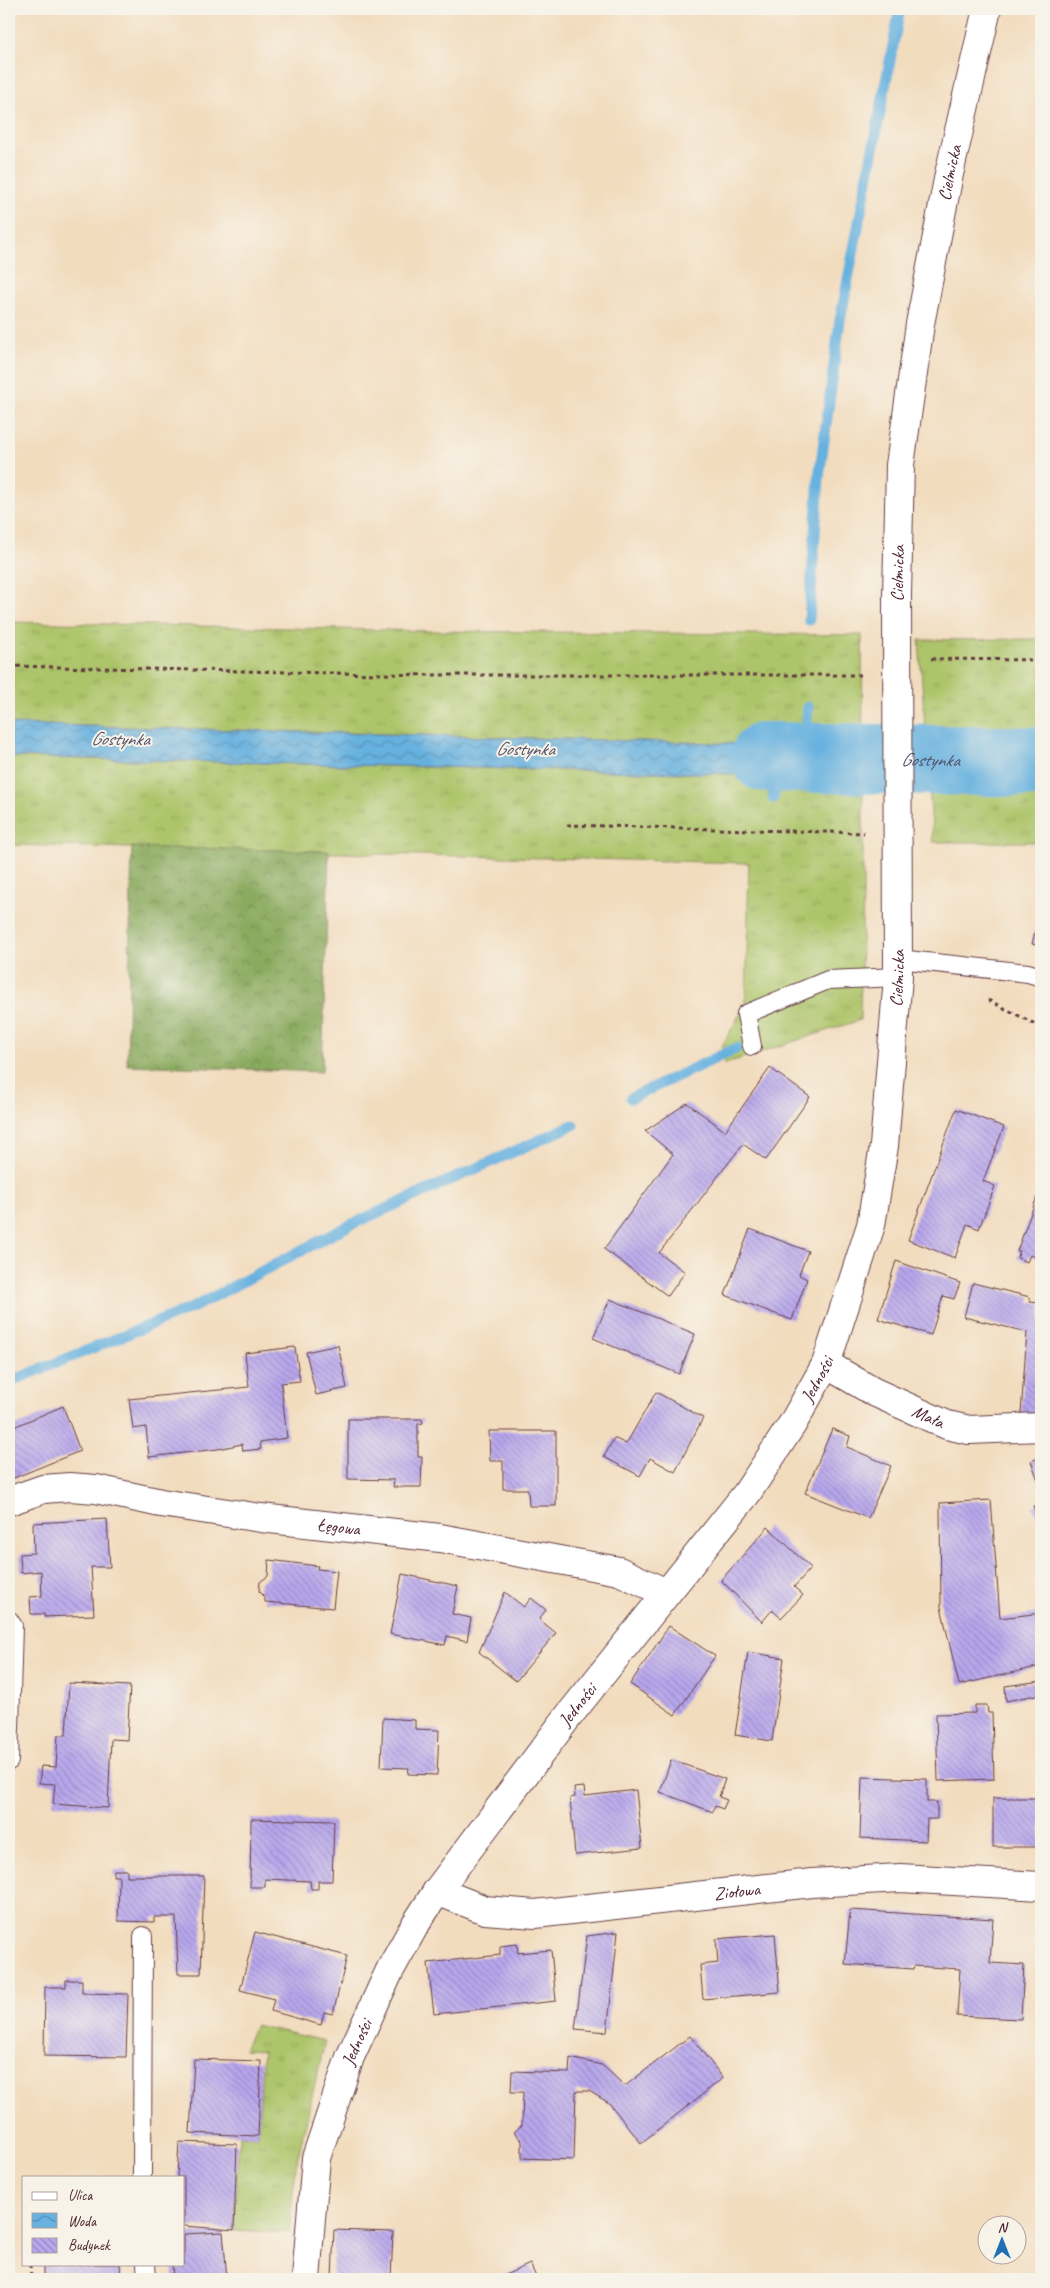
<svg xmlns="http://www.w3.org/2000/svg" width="1050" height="2288" font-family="Caveat,sans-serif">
<defs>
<pattern id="grass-tufts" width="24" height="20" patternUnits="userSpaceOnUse" patternTransform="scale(1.25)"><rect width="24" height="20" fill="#adc56a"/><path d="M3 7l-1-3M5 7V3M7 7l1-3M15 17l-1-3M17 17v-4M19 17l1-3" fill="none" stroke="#96a95c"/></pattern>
<pattern id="forest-crowns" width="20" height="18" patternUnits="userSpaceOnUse" patternTransform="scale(1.25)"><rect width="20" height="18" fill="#8aaa5e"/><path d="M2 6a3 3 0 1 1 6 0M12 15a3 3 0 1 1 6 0" fill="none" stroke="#738a4e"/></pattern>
<pattern id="water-waves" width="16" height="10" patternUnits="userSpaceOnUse" patternTransform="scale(1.25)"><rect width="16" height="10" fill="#66b1df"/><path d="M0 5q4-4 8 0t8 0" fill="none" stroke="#568fb5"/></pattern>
<pattern id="building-back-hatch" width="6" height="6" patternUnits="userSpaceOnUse" patternTransform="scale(1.25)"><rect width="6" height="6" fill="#b8a7ed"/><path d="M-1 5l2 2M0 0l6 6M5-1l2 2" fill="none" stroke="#9887c0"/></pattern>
</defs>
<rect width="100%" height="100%" fill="#f7f3e8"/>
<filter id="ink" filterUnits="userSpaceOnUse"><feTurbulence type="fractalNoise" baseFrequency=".02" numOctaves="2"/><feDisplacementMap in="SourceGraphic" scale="10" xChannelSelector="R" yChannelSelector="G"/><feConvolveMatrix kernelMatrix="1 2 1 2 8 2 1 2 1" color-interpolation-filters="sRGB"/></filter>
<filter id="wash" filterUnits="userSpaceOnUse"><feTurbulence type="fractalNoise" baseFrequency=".0096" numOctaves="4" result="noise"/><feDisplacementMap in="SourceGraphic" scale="20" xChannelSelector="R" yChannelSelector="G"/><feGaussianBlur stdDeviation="1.12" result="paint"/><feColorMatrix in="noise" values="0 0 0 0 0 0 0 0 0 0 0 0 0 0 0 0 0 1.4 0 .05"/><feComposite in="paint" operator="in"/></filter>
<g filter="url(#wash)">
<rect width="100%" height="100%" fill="#f2dcbe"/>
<g fill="url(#grass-tufts)" stroke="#7c724a">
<path d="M9 622 431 631 862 635 863 747 9 724Z"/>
<path d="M1041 639V842H933L919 640Z"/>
<path d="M9 757 863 777V895L860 1020 724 1064 722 1046 746 1003 749 863 9 845Z"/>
<path d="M255 2025 325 2041 296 2165 289 2233 234 2230 239 2135 258 2136 263 2051 244 2050Z"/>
</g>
<path fill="url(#forest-crowns)" stroke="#6a6444" d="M132 847 329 851 322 1072 127 1065Z"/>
<path fill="url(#water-waves)" stroke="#586885" d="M9 724 863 747V777L9 757Z"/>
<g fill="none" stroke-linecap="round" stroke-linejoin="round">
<g stroke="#66b1df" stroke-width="11">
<path d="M809 620 819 478 840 321 900 9"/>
<path d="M804 757 808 707"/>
<path d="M773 798 782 760"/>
<path d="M631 1098 737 1048"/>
<path d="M9 1382 194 1307 350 1225 573 1125"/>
</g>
<path stroke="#66b1df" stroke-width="70" id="s1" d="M765 757 1041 762"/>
</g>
<g id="blocks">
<g fill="url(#building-back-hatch)">
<path d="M1041 907V946L1032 944Z"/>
<path d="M770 1068 810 1097 766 1160 743 1144 659 1253 685 1272 668 1296 604 1249 673 1154 645 1131 687 1103 725 1131Z"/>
<path d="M956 1109 1004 1127 983 1181 995 1186 979 1229 967 1224 955 1258 908 1240Z"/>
<path d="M1041 1186V1259L1030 1255 1027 1262 1017 1258 1020 1251H1017Z"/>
<path d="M750 1229 808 1251 799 1275 807 1279 792 1320 725 1295Z"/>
<path d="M896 1261 960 1283 954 1299 943 1296 931 1335 878 1319Z"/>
<path d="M973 1283 1030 1297V1302L1041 1303V1415L1021 1414 1027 1332 964 1317Z"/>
<path d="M610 1299 695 1334 679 1374 593 1338Z"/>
<path d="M338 1345 347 1388 316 1395 306 1352Z"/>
<path d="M295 1347 300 1381 281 1383 287 1438 260 1442 261 1449 243 1451 242 1444 218 1449 149 1457 146 1427 133 1429 129 1399 249 1387 245 1353Z"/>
<path d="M656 1392 703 1418 675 1472 650 1458 640 1476 604 1457 614 1438 626 1444Z"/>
<path d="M63 1406 80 1451 9 1480V1429Z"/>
<path d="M348 1419H422L423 1423 418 1424V1457H422L421 1487H393L394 1480 348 1479Z"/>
<path d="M832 1429 850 1436 847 1447 891 1466 868 1518 805 1493Z"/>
<path d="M489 1431H556V1506H529L528 1489H503V1461H490Z"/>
<path d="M1041 1457V1488L1031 1461Z"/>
<path d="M991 1500 1000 1618 1041 1613V1666L959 1685 941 1607 940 1503Z"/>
<path d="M1041 1503V1526L1033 1506Z"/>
<path d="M107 1519 110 1567H91L94 1615 44 1617V1614H31L30 1597 42 1596 41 1571 21 1573 20 1554 34 1553 33 1523Z"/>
<path d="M768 1527 811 1568 794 1587 803 1595 781 1618 772 1610 762 1622 721 1580Z"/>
<path d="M269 1560 318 1566 317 1569 337 1571 333 1608 265 1602V1597L259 1591 260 1582 268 1576Z"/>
<path d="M402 1574 458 1586 452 1614 471 1618 467 1641 447 1636 445 1645 390 1634Z"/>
<path d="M505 1592 524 1607 531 1598 546 1610 539 1619 556 1633 516 1681 479 1652Z"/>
<path d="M669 1626 715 1656 675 1715 630 1684Z"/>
<path d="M748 1652 784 1658 772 1741 735 1735Z"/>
<path d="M1041 1681V1694L1006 1701 1005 1686Z"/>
<path d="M69 1683 130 1686 127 1740 111 1739 108 1808 53 1804 55 1784 39 1783 41 1766 56 1767 58 1735H66Z"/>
<path d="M975 1705H987L988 1713H992L994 1779 938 1781 936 1714 975 1713Z"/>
<path d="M383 1718 415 1720V1729L439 1730 437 1775 408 1774 409 1768 381 1767Z"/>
<path d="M671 1760 725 1779 719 1797 727 1800 723 1809 715 1806 713 1812 660 1792Z"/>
<path d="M862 1777 927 1779V1802H937V1819H927L926 1841 860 1838Z"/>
<path d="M584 1787 585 1796 636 1790 642 1848 575 1855 570 1798 575 1797 574 1788Z"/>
<rect x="993" y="1798" width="48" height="49"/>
<path d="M251 1819 334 1821 332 1881H318V1889H311L310 1881 265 1879V1887H250Z"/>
<path d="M114 1870H127V1876H204L201 1974H178L176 1917H154V1922L118 1921 119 1876H113Z"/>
<path d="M850 1910 993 1919 990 1963 1024 1965 1021 2019 957 2016 960 1969 914 1966 913 1969 845 1964Z"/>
<path d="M255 1932 347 1956 333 2014 324 2012 321 2025 271 2011 274 1999 240 1990Z"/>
<path d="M618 1932 607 2032 575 2029 587 1936Z"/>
<path d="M775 1934 780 1992 703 1999 700 1965 718 1963 716 1939Z"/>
<path d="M517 1944 518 1953 551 1950 556 2001 434 2014 428 1963 500 1955V1946Z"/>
<path d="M66 1980H82V1993L128 1994 126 2057 44 2056 45 1987H66Z"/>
<path d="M690 2036 723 2078 641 2143 609 2103 589 2091H576L574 2160 522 2158V2141L514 2132 522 2125 523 2092H511L512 2071 569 2073 570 2058 602 2065 625 2086Z"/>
<path d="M194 2059 261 2061 258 2136 190 2133Z"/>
<path d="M179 2142 237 2144 234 2230 184 2226V2177H177Z"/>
<path d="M334 2230 393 2232 391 2279H332Z"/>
<path d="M223 2232 227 2279H168L167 2277H173L172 2264H184V2234Z"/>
<path d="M43 2264H120L121 2279H43Z"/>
<path d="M530 2264 537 2279H496Z"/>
</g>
</g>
</g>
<g filter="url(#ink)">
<use href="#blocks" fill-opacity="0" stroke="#633b41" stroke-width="1"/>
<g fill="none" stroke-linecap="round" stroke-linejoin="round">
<defs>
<g id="lane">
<path d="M898 959 1028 973 1041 977"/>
<path d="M752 1046 746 1014 828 980 898 977"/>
<path d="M9 1620 13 1626 9 1761"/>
<path d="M142 2177 143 1936"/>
<path d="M146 2264 147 2279"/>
</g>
<g id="street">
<path id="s2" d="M826 1364 874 1392 947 1425 969 1430 1041 1427"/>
<path id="s3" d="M9 1501 43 1489 70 1487 96 1489 161 1503 261 1518 440 1538 619 1571 666 1593"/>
<path id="s4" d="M437 1891 485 1910 535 1914 812 1883 900 1878 1041 1886"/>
</g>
<g id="secondary">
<path id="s5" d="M306 2279 316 2158 350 2057 390 1970 415 1925 437 1891 567 1718 747 1493 793 1423 826 1364 871 1225 884 1146 898 977 897 595 900 465 920 324 949 174 987 9"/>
</g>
</defs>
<use href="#lane" stroke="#633b41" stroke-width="20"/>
<use href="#street" stroke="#633b41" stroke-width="30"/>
<use href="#secondary" stroke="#633b41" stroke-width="30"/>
<g stroke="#633b41" stroke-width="3" stroke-dasharray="4 4" stroke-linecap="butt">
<path d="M931 659 1041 660"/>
<path d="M9 666 427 675H862"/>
<path d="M567 825 864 833"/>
<path d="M988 1000 1041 1027"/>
<path d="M30 2264 31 2279"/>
</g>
<use href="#lane" stroke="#fff" stroke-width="18"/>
<use href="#street" stroke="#fff" stroke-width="28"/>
<use href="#secondary" stroke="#fff" stroke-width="28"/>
</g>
</g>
<g text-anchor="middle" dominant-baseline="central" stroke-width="4" stroke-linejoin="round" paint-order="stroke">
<g font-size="18" fill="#4a1f2b" stroke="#f7f3e8">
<text stroke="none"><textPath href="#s5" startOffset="2276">Cielmicka</textPath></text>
<text stroke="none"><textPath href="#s5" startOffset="1871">Cielmicka</textPath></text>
<text stroke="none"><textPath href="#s5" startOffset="1466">Cielmicka</textPath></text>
<text stroke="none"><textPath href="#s5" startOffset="1054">Jedności</textPath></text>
<text stroke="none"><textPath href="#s2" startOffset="115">Mała</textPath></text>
<text stroke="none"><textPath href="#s3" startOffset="335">Łęgowa</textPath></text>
<text stroke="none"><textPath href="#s5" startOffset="649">Jedności</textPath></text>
<text stroke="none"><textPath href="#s4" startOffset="305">Ziołowa</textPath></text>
<text stroke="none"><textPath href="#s5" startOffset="244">Jedności</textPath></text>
</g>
<g font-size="19" font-style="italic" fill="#54526a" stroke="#f7f3e8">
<text transform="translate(120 739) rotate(1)">Gostynka</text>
<text transform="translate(525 749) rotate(1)">Gostynka</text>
<text stroke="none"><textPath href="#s1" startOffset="165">Gostynka</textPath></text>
</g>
</g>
<rect width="1050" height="2288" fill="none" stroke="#f7f3e8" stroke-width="30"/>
<rect x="22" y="2176" width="162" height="90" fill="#f7f3e8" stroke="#b29e9c"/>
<rect x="32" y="2192" width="25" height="8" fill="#ffffff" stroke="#b29e9c"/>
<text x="68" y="2200" font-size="15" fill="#4a1f2b">Ulica</text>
<rect x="32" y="2213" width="25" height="15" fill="url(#water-waves)" stroke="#b29e9c"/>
<text x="68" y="2226" font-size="15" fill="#4a1f2b">Woda</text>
<rect x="32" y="2238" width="25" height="15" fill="url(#building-back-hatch)" stroke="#b29e9c"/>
<text x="68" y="2250" font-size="15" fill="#4a1f2b">Budynek</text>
<g transform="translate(1002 2240)"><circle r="24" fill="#f7f3e8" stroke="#b29e9c"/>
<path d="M0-4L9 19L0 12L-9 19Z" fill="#1f6fb2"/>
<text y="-8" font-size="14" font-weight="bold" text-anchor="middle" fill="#4a1f2b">N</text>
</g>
</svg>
